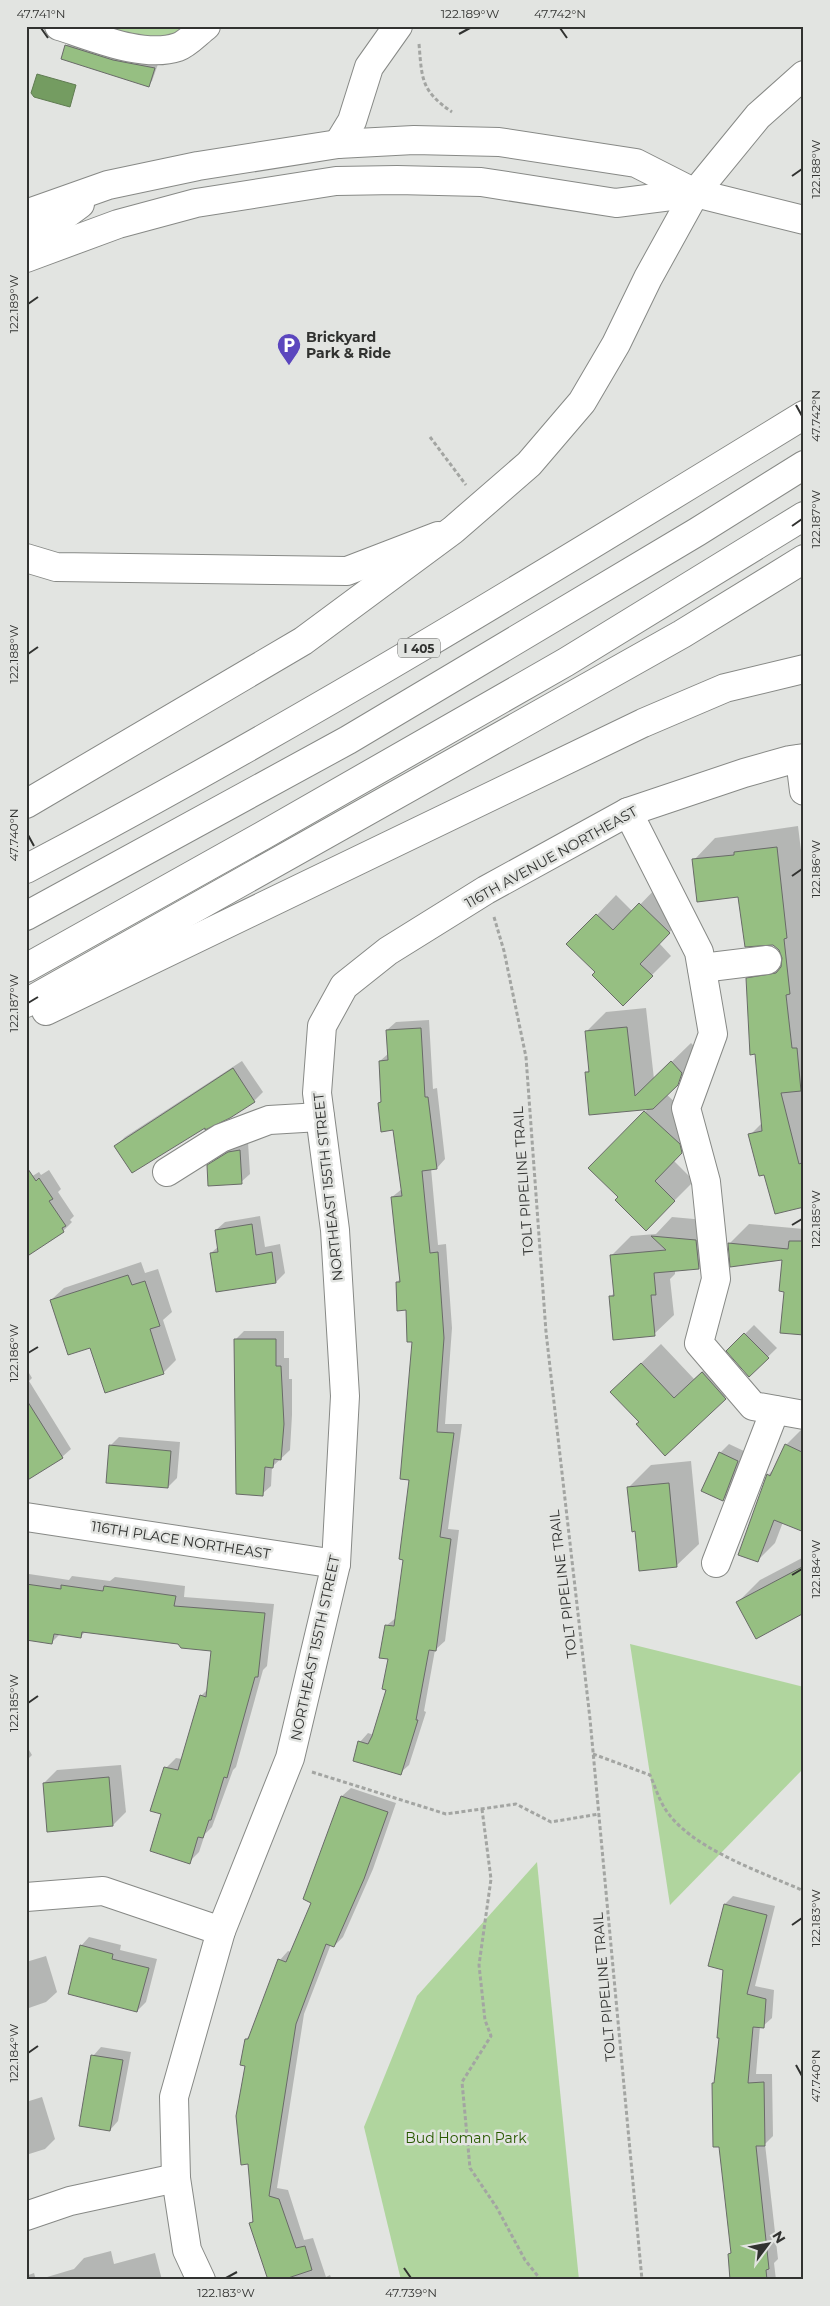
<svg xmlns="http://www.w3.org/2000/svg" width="830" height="2306" viewBox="0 0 830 2306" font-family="Montserrat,sans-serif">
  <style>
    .green { fill: #b0d59e }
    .water { fill: #749c61; stroke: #607c52 }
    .shadow { fill: #0003 }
    .building { fill: #96bf82; stroke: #696b68 }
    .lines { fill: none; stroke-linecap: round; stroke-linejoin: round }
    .minor-casing { stroke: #878986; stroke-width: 30 }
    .major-casing { stroke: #878986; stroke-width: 30 }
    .highway-casing { stroke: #878986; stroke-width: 30 }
    .path { stroke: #a3a5a2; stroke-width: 3; stroke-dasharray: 4 2.5; stroke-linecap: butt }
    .minor { stroke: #fff; stroke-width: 28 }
    .major { stroke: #fff; stroke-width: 28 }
    .highway { stroke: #fff; stroke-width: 28 }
    .ticks { fill: none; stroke: #313230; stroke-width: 2 }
    .labels { text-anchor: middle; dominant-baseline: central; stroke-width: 5; stroke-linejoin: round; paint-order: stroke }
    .shield { fill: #e2e4e1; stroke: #666765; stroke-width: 1 }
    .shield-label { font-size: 12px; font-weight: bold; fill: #313230 }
    .poi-label { font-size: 14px; font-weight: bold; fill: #313230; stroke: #e2e4e1; text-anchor: start }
    .street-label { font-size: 14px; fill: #313230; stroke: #e2e4e1 }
    .park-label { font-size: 14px; fill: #285900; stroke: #e2e4e1 }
    .neatline { fill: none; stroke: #313230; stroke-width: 2 }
    .ticks-label { font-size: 12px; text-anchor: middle; fill: #313230 }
  </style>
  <rect width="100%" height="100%" fill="#e2e4e1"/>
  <g class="green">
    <polygon points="59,26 206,26 178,47"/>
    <polygon points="630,1644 804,1687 804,1768 670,1905"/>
    <polygon points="537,1862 579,2280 401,2280 364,2127 417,1996"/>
  </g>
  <polygon class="water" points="37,74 76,85 70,107 34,97 31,93"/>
  <g class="shadow">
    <polygon points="71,41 158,64 152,81 148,85 62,59 67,45"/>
    <polygon points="798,826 804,875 804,1206 765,1173 750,1135 763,1122 747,979 769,957 782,954 739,896 694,860 715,838"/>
    <polygon points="660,884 688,913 659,943 671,956 623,1004 596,972 597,915 616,895 633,912"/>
    <polygon points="646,1008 654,1079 691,1043 701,1053 697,1064 666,1094 699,1124 701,1133 674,1161 694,1181 646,1229 620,1197 590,1168 649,1108 586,1073 590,1069 586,1032 606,1012"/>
    <polygon points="429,1020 433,1089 437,1088 445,1159 437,1168 431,1168 438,1245 446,1244 452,1328 445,1424 462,1424 448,1529 459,1530 445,1641 435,1650 424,1711 426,1712 409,1765 400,1773 360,1742 368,1733 374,1735 387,1689 389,1658 386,1626 397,1617 405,1559 410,1479 413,1340 407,1309 397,1282 400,1279 392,1197 402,1189 394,1128 379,1103 382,1100 380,1061 389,1053 387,1030 396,1022"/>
    <polygon points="242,1061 263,1092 254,1101 116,1146 125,1137"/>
    <polygon points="248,1142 250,1174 241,1182 208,1166 217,1157 238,1144"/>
    <polygon points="49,1170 61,1189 58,1192 74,1216 70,1220 72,1222 63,1231 26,1180 39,1172 41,1175"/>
    <polygon points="260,1216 265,1247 280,1244 285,1273 276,1282 217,1290 211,1253 219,1246 216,1230 225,1222"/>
    <polygon points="672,1217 716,1221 718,1248 699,1268 675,1270 675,1274 670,1279 674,1315 654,1334 610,1297 615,1292 611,1256 631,1236 656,1234"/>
    <polygon points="749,1224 804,1229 804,1334 785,1291 783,1258 729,1244"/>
    <polygon points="141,1262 145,1273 158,1269 172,1312 163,1320 176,1360 163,1373 91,1346 51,1300 64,1288"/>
    <polygon points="754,1325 777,1348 749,1375 728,1351"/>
    <polygon points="244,1331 284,1331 284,1358 289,1358 289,1379 292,1379 292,1415 290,1450 272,1467 271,1486 262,1494 235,1340"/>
    <polygon points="661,1344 694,1379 722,1353 745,1378 665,1454 640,1422 632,1372"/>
    <polygon points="26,1368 32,1378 29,1381 71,1449 62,1457 26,1465"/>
    <polygon points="804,1427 804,1531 783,1522 775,1543 757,1561 768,1475 775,1468 786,1445"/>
    <polygon points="119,1437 180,1442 177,1478 168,1487 110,1446"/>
    <polygon points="729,1444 746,1452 731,1491 723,1500 720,1453"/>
    <polygon points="691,1461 699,1544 676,1566 636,1530 628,1488 651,1465"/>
    <polygon points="804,1557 804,1611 737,1603 760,1580"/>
    <polygon points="29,1574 69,1580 72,1576 110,1581 115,1577 185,1586 184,1597 274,1604 267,1666 263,1670 236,1767 233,1770 212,1827 205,1834 199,1852 189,1862 163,1813 166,1768 176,1758 182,1759 201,1696 208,1689 212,1649 86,1631 81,1636 61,1633 52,1642 26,1629 26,1576"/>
    <polygon points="26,1745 32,1755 26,1761"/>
    <polygon points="121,1765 126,1812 113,1825 44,1783 57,1770"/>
    <polygon points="351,1788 396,1803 373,1869 343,1937 334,1946 331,1944 304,2014 277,2188 288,2190 304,2240 313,2238 326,2277 330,2275 332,2280 269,2280 250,2224 254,2219 246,2039 251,2034 280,1960 288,1951 292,1952 313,1902 304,1898 342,1796"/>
    <polygon points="733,1896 775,1906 755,1986 774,1990 772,2018 763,2026 760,2026 756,2074 772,2074 773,2136 765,2144 778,2259 774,2263 776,2280 731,2280 729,2254 732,2252 716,2082 724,1969 725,1904"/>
    <polygon points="89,1937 121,1945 120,1950 157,1959 146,2002 137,2011 81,1946"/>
    <polygon points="46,1956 57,1992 46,2002 26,2009 26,1962"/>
    <polygon points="101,2047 131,2052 118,2121 110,2130 93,2056"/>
    <polygon points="42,2097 55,2139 45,2149 26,2155 26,2102"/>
    <polygon points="111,2251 114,2264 155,2253 162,2280 37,2280 74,2269 84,2258"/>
    <polygon points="34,2273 36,2280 26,2280 26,2276"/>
  </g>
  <g class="building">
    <polygon points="65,45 113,60 155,68 149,87 61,59"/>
    <polygon points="777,847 787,938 784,939 790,994 786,995 792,1048 797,1048 801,1091 781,1093 799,1164 804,1162 804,1207 775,1214 764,1175 759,1176 748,1134 762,1131 755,1054 750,1055 746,978 776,973 781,967 782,958 779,950 773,945 745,947 738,897 697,902 692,859 734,855 734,852"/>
    <polygon points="639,903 670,933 640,964 653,976 623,1006 592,975 595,972 566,944 596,914 613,930"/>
    <polygon points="627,1027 635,1096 671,1061 682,1073 678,1085 653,1109 589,1115 585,1072 589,1072 585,1031"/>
    <polygon points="421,1028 425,1097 428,1097 437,1169 422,1171 430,1253 438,1252 444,1338 437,1432 454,1433 440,1537 451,1539 436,1651 429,1650 416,1720 418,1720 401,1775 353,1761 358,1741 368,1744 372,1736 386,1690 382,1689 388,1659 379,1658 385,1625 394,1626 403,1560 399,1559 409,1480 400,1479 412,1342 407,1342 406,1310 397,1311 396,1282 400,1282 391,1197 402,1196 393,1130 381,1132 378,1103 381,1102 379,1061 388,1060 386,1030"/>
    <polygon points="233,1068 255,1102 230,1118 205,1130 205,1128 132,1173 114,1146"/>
    <polygon points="644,1111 680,1144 682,1153 655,1181 675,1201 646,1231 615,1200 618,1197 588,1168"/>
    <polygon points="240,1150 242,1184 208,1186 207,1165 228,1152"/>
    <polygon points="26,1166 36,1181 39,1178 53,1199 49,1201 66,1226 62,1228 64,1232 26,1257"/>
    <polygon points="252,1224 256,1255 272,1252 276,1283 216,1292 210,1253 218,1252 215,1230"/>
    <polygon points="651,1236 696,1240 699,1269 654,1273 656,1295 651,1295 655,1336 613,1340 609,1296 614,1296 610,1255 666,1250"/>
    <polygon points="789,1241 804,1241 804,1335 780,1333 784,1292 779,1291 782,1260 730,1267 728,1243 788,1249"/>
    <polygon points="128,1275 132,1285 145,1281 160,1326 150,1329 164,1374 105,1393 90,1348 68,1355 50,1300"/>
    <polygon points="744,1333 769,1358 749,1377 726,1351"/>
    <polygon points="234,1339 276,1339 276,1366 281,1366 284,1424 281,1460 274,1459 273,1468 265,1467 263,1496 236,1494"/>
    <polygon points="641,1363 674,1398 702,1372 726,1399 665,1456 636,1424 639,1422 610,1392"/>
    <polygon points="26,1399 63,1458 26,1481"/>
    <polygon points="785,1444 804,1453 804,1532 774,1520 758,1562 738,1555 767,1474 770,1476"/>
    <polygon points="109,1445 171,1451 168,1488 106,1483"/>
    <polygon points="719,1452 738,1461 723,1501 701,1491"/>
    <polygon points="669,1483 677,1567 639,1571 635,1531 632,1532 627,1487"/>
    <polygon points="804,1566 804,1613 756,1639 736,1602"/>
    <polygon points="26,1584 61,1589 61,1585 103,1591 104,1586 176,1596 174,1606 265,1613 258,1677 255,1677 227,1778 224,1777 211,1820 209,1820 203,1838 198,1837 190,1864 150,1851 161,1814 150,1811 164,1767 178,1770 200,1695 206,1697 211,1651 181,1648 178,1644 82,1632 81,1638 54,1634 52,1644 26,1640"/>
    <polygon points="109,1777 113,1826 47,1832 43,1783"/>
    <polygon points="341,1796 388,1812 364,1879 334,1947 326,1944 296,2024 269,2196 279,2199 296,2248 305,2246 312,2270 282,2280 268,2280 249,2223 253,2222 248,2164 241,2165 236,2116 245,2066 240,2065 245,2039 248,2039 278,1959 286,1962 311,1903 303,1899"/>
    <polygon points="724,1904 767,1915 747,1994 766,1999 764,2028 753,2027 748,2083 764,2082 765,2146 756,2146 769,2269 766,2270 767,2280 730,2280 728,2254 731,2253 719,2147 713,2147 712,2083 714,2083 719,2038 717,2038 723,1970 708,1966"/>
    <polygon points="80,1945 113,1954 112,1959 149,1968 137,2012 68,1994"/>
    <polygon points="91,2055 123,2060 110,2131 79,2126"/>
  </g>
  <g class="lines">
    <g class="minor-casing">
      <g id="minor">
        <path d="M 59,26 C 92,36 143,59 178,47 C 187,44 198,32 206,26"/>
        <polyline points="338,144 352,121 369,67 398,26"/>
        <polyline points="26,558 56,567 347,571 438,536"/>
        <polyline points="800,759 804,791"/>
        <polyline points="628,812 699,952 713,1034 686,1108 706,1182 716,1279 699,1343 753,1406 804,1415"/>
        <polyline points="702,968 767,960"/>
        <polyline points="167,1172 221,1138 269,1120 320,1117"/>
        <polyline points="26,1517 336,1564"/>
        <polyline points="716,1563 775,1410"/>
        <polyline points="26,1897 103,1891 221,1931"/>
        <polyline points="26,2216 70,2201 176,2178"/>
        <polyline points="201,2280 187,2250 176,2178 174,2097 221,1931 290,1758 336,1564 345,1396 335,1230 317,1093 322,1026 344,986 388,951 486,890 628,812 744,773 790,760 804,758"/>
      </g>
    </g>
    <g class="major-casing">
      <g id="major">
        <polyline points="26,214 108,185 198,166 338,144 414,140 499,142 636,163 695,193 804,220"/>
        <polyline points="26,236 49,227 80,204"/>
        <polyline points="26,258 118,224 196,203 336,181 397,180 481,182 616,203 695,193"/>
      </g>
    </g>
    <g class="highway-casing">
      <g id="highway">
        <polyline points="26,804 303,641 453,530 529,464 582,402 616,344 648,278 695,193 758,116 804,75"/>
        <path d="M 26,869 C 292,729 548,572 804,415"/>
        <polyline points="26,916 348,740 697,532 804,465"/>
        <polyline points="26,968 262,836 566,662 804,516"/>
        <polyline points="26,1003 682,634 804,559"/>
        <polyline points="46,1011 643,723 725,688 804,669"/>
      </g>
    </g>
    <g class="path">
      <path d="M 419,44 C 422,79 421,91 452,112"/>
      <polyline points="430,437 466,485"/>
      <polyline points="494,917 504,951 526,1057 546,1332 590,1719 642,2280"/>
      <path d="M 593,1754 L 650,1775 C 655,1786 658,1797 664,1807 C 688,1848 762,1872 804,1891"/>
      <polyline points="312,1772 446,1814 516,1804 551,1822 599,1814"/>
      <polyline points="482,1809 491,1879 479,1965 485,2020 491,2036 462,2082 470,2168 497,2208 525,2260 541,2280"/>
    </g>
    <use href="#minor" class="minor"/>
    <use href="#major" class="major"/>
    <use href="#highway" class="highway"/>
  </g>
  <path class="ticks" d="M 41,28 L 48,38M 560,28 L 567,38M 459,34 L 470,28M 792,176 L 802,169M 28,304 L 38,297M 796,405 L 802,416M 792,526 L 802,519M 28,654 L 38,647M 28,835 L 34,846M 792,876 L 802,869M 28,1003 L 38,997M 792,1225 L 802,1219M 28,1353 L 38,1347M 792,1575 L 802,1569M 28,1703 L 38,1696M 792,1925 L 802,1918M 28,2053 L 38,2046M 796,2065 L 802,2076M 404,2268 L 411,2278M 226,2278 L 237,2272"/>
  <defs>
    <g id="parking-pin" transform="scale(1.25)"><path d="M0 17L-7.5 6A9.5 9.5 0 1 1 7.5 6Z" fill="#5b46be" stroke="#e2e4e1"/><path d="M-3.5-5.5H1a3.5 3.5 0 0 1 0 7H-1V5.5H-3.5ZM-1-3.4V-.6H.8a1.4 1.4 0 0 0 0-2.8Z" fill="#fff"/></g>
  </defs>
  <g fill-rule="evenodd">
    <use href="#parking-pin" x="289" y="345"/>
  </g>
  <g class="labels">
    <rect class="shield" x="398" y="638.5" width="42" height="19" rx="4"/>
    <g class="shield-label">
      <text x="419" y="648">I 405</text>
    </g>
    <g class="poi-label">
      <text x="306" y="337">Brickyard<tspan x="306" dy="16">Park &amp; Ride</tspan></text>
    </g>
    <g class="street-label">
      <text transform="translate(551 857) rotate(-29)">116TH AVENUE NORTHEAST</text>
      <text transform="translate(523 1181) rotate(-94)">TOLT PIPELINE TRAIL</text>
      <text transform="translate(328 1187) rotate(-96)">NORTHEAST 155TH STREET</text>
      <text transform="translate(181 1540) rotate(9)">116TH PLACE NORTHEAST</text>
      <text transform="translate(563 1584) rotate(-97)">TOLT PIPELINE TRAIL</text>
      <text transform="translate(315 1648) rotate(-78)">NORTHEAST 155TH STREET</text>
      <text transform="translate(604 1987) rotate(-95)">TOLT PIPELINE TRAIL</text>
    </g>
    <g class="park-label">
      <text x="466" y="2138">Bud Homan Park</text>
    </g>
  </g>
  <rect width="830" height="2306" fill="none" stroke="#e2e4e1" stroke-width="55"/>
  <g transform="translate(768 2244) rotate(58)" stroke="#e2e4e1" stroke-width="4" paint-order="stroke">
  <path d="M0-4L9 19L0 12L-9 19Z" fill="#313230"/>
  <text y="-8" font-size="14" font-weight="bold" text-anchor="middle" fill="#313230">N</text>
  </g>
  <rect x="28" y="28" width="774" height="2250" class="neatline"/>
  <g class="ticks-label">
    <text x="41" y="18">47.741°N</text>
    <text x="470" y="18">122.189°W</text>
    <text x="560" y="18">47.742°N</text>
    <text transform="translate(816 169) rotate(-90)" y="4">122.188°W</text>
    <text transform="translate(14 304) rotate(-90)" y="4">122.189°W</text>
    <text transform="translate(816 416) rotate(-90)" y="4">47.742°N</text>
    <text transform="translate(816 519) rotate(-90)" y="4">122.187°W</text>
    <text transform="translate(14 654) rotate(-90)" y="4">122.188°W</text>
    <text transform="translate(14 835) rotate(-90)" y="4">47.740°N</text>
    <text transform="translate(816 869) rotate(-90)" y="4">122.186°W</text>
    <text transform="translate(14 1003) rotate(-90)" y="4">122.187°W</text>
    <text transform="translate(816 1219) rotate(-90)" y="4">122.185°W</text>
    <text transform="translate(14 1353) rotate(-90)" y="4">122.186°W</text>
    <text transform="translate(816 1569) rotate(-90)" y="4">122.184°W</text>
    <text transform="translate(14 1703) rotate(-90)" y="4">122.185°W</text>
    <text transform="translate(816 1918) rotate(-90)" y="4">122.183°W</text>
    <text transform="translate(14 2053) rotate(-90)" y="4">122.184°W</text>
    <text transform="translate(816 2076) rotate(-90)" y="4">47.740°N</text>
    <text x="226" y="2297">122.183°W</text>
    <text x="411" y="2297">47.739°N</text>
  </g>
</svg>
